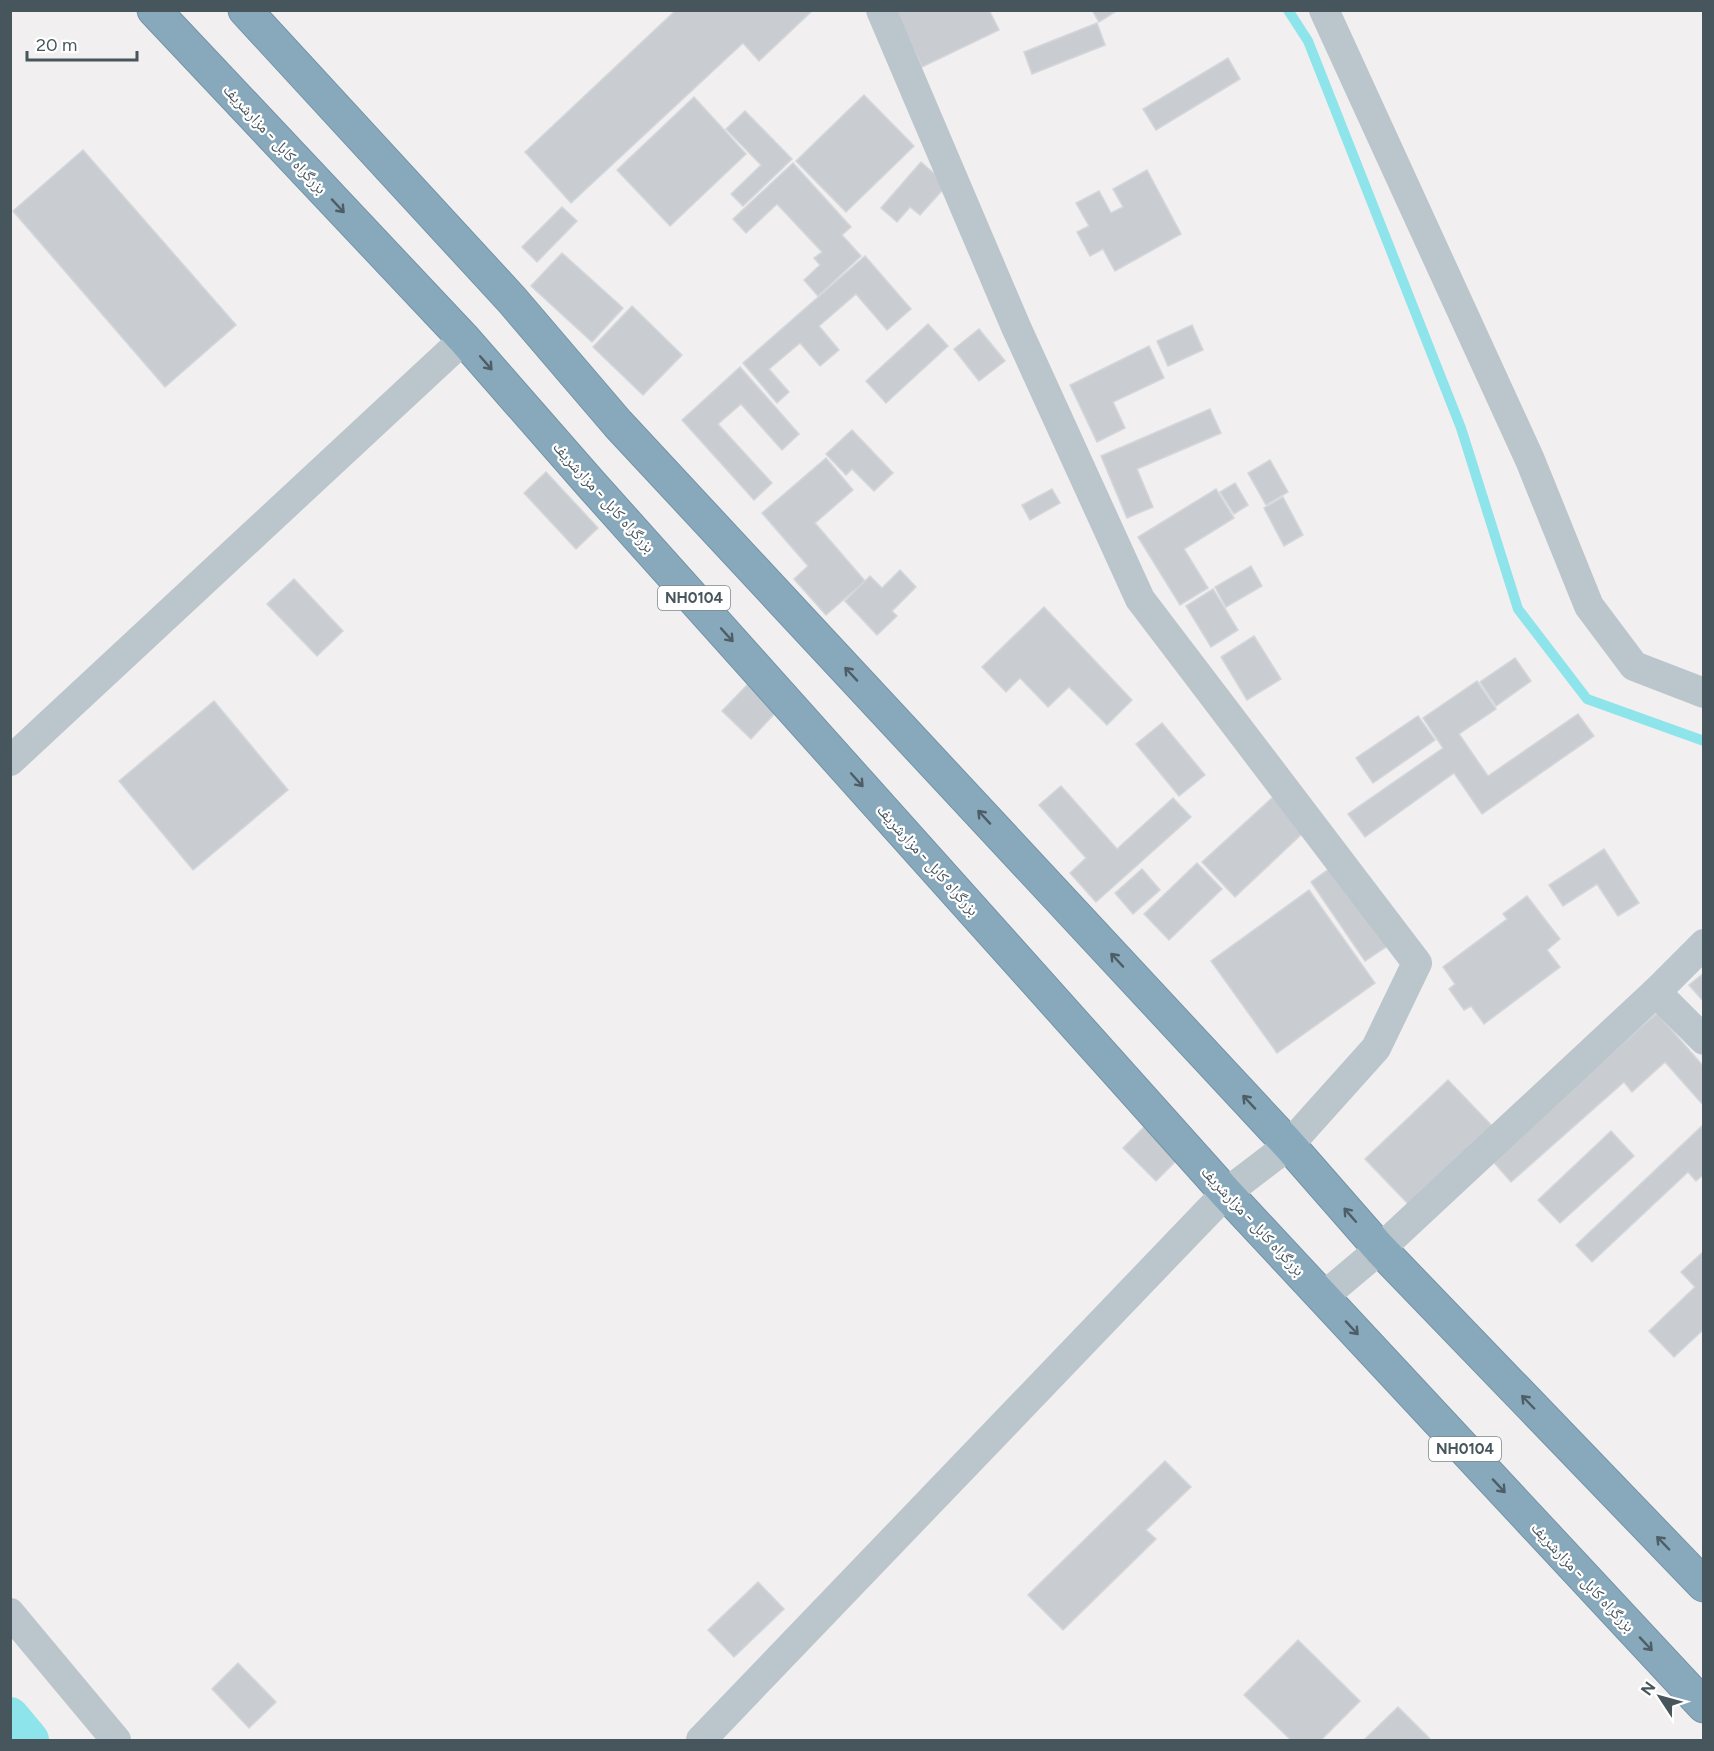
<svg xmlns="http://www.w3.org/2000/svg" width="1714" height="1751" viewBox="0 0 1714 1751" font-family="Figtree,'Noto Naskh Arabic',sans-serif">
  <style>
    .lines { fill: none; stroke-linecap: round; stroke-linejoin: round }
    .stream { stroke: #8de4ea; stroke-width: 10 }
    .canal { stroke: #8de4ea; stroke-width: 38 }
    .building { fill: #c9cdd1; stroke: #d3d6da; stroke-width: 1.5 }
    .highway-casing { stroke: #7394a8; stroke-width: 35 }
    .street { stroke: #bbc6cc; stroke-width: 30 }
    .highway { stroke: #88a9bc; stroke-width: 33 }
    .oneway { stroke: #4e5d66 }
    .labels { text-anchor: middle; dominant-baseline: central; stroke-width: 4.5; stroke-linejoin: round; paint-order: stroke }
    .shield { fill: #fff; stroke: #7e888d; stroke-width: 1.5 }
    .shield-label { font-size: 15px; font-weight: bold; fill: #47555c }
    .street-label { font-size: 16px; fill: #47555c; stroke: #fff }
  </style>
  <rect width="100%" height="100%" fill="#f1efef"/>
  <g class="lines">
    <polyline class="stream" points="1288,10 1308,41 1461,428 1518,609 1587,699 1704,741"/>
    <polyline class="canal" points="10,1716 30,1740"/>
  </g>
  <g class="building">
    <polygon points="676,10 813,10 759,61 743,43 571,203 525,152"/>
    <polygon points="895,10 989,10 999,30 922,67"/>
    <polygon points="1092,10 1118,10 1099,22"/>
    <polygon points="1097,23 1105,45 1032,74 1024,52"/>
    <polygon points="1228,58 1240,79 1156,130 1143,109"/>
    <polygon points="864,95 914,146 846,212 796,161"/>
    <polygon points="694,97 746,154 670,226 617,170"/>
    <polygon points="745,111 792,159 743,206 731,194 761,165 726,129"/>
    <polygon points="83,150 236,325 165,387 13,211"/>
    <polygon points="921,162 947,185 920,215 910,207 897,222 881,208"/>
    <polygon points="793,163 851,227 842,235 861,256 818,296 804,280 820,265 814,258 822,252 777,204 746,233 733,219"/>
    <polygon points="1147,170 1181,234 1115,271 1103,249 1090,256 1077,232 1089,226 1076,203 1099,191 1111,213 1123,207 1113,189"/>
    <polygon points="562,207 577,221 537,262 522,247"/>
    <polygon points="562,253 623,308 592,342 531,286"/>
    <polygon points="865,256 911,309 887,330 856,294 819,326 839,350 820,366 800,343 769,369 789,392 777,403 743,363"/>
    <polygon points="632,306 682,355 643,395 593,347"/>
    <polygon points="928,324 948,346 886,403 866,381"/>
    <polygon points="1192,325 1203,350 1168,366 1157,341"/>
    <polygon points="979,329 1005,361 979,381 954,349"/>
    <polygon points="1149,346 1164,378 1113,402 1125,428 1097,442 1070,385"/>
    <polygon points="740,367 799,434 782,450 741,404 718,424 772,483 754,500 682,420"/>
    <polygon points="1210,409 1221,433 1137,469 1153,507 1127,518 1101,456"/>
    <polygon points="852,430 893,473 874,491 852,469 846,475 826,454"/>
    <polygon points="826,458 853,490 815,523 865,581 826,615 794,579 808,566 762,513"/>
    <polygon points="1270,460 1288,492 1266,505 1248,473"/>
    <polygon points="546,472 598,528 576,549 524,493"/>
    <polygon points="1235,483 1248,505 1234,514 1220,492"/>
    <polygon points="1052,489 1060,503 1030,520 1022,505"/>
    <polygon points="1216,489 1234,518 1184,549 1208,588 1180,605 1138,537"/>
    <polygon points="1283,497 1303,535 1284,546 1264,508"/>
    <polygon points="1251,566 1262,586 1226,607 1215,587"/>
    <polygon points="900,570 916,587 892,611 897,616 877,635 845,601 870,576 882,588"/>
    <polygon points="294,579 343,631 317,656 267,604"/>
    <polygon points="1213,589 1238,630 1211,647 1186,606"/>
    <polygon points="1044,607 1132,700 1107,725 1069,687 1048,707 1020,678 1006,692 982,667"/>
    <polygon points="1254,636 1281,679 1247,700 1221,657"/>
    <polygon points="1515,658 1531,681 1496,706 1480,682"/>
    <polygon points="1477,681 1496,709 1459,734 1488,776 1578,714 1594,736 1482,814 1454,773 1365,837 1348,814 1443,748 1423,718"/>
    <polygon points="748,684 777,711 751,739 722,711"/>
    <polygon points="214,701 288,790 193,870 119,781"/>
    <polygon points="1418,716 1435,740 1373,783 1356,758"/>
    <polygon points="1162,723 1205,775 1179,796 1136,744"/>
    <polygon points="1061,786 1117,849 1173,798 1191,817 1096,902 1070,873 1086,858 1039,805"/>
    <polygon points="1273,797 1305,831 1235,897 1202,862"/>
    <polygon points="1604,849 1639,903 1618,916 1597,884 1563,906 1549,885"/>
    <polygon points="1197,863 1222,889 1169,940 1144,914"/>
    <polygon points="1337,863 1392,943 1365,961 1311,882"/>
    <polygon points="1142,869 1160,890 1133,914 1115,893"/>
    <polygon points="1309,890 1375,983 1277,1053 1211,961"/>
    <polygon points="1527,896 1560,939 1547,950 1560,967 1484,1024 1471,1006 1464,1010 1449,989 1455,984 1443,967 1507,919 1503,914"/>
    <polygon points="1704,973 1704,1002 1689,985"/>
    <polygon points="1657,1013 1704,1067 1704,1106 1665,1062 1632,1092 1624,1082 1511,1182 1491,1159"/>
    <polygon points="1448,1080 1495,1129 1412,1208 1365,1159"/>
    <polygon points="1704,1124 1704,1174 1696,1181 1688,1172 1592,1262 1576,1245"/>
    <polygon points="1146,1125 1179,1158 1156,1181 1123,1148"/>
    <polygon points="1611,1131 1634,1156 1560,1223 1538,1200"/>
    <polygon points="1704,1251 1704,1329 1674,1357 1649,1331 1695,1287 1681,1272"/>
    <polygon points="1165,1461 1191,1487 1146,1530 1156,1539 1063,1630 1028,1595"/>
    <polygon points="758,1582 784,1609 734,1657 708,1630"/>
    <polygon points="1298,1640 1360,1701 1321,1740 1291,1740 1244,1695"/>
    <polygon points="238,1663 276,1702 249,1728 212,1689"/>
    <polygon points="1398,1707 1431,1740 1364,1740"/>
  </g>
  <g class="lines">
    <g class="highway-casing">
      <g id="highway">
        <polyline points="154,10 464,339 590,483 1226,1193 1704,1706"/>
        <polyline points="245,10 512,300 618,424 1289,1145 1380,1249 1704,1585"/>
      </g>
    </g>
    <g class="street">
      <polyline points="1324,10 1530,460 1589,606 1634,666 1704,693"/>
      <polyline points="10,761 464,339"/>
      <polyline points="1656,992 1704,1040"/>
      <polyline points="1323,1297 1380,1249 1656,992 1704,944"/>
      <polyline points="10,1613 116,1740"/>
      <polyline points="701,1740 1226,1193 1289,1145 1376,1048 1417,963 1140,599 1016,327 881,10"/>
    </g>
    <use href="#highway" class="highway"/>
  </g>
  <defs><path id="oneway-shaft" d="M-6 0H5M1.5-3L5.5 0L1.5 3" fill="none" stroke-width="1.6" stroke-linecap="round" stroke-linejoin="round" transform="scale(1.5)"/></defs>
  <g class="oneway">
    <use href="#oneway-shaft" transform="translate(338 206) rotate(47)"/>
    <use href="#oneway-shaft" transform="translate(486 363) rotate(49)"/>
    <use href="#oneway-shaft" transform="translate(727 635) rotate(48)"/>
    <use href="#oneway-shaft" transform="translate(851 674) rotate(-133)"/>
    <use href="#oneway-shaft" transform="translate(857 780) rotate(48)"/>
    <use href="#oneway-shaft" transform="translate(984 817) rotate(-133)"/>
    <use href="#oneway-shaft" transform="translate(1117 960) rotate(-133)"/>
    <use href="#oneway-shaft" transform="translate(1249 1102) rotate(-133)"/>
    <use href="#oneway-shaft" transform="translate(1350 1215) rotate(-131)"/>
    <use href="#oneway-shaft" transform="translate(1352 1328) rotate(47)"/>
    <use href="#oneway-shaft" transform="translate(1528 1402) rotate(-134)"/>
    <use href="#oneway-shaft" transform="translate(1499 1486) rotate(47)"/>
    <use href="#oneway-shaft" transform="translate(1663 1543) rotate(-134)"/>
    <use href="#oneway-shaft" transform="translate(1646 1644) rotate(47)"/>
  </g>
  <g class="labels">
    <g class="shield">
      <rect x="658" y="586" width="72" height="24" rx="4.5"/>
      <rect x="1429" y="1437" width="72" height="24" rx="4.5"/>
    </g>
    <g class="shield-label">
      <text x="694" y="598">NH0104</text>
      <text x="1465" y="1449">NH0104</text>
    </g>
    <g class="street-label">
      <text transform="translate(275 139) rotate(47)">بزرگراه کابل - مزارشریف</text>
      <text transform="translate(604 497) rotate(48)">بزرگراه کابل - مزارشریف</text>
      <text transform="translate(928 860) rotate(48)">بزرگراه کابل - مزارشریف</text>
      <text transform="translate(1253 1221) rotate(47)">بزرگراه کابل - مزارشریف</text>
      <text transform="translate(1583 1577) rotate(47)">بزرگراه کابل - مزارشریف</text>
    </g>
  </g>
  <rect width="1714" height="1751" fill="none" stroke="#47555c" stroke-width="24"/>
  <g transform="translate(1660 1697) rotate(306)" stroke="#ffffff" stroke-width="4.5" paint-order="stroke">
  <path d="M0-4.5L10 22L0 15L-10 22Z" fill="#47555c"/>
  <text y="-9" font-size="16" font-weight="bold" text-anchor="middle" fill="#47555c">N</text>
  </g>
  <path d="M27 51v9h110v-9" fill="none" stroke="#47555c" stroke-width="3"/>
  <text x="36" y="51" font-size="18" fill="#47555c" stroke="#ffffff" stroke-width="4.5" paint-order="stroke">20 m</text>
</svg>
